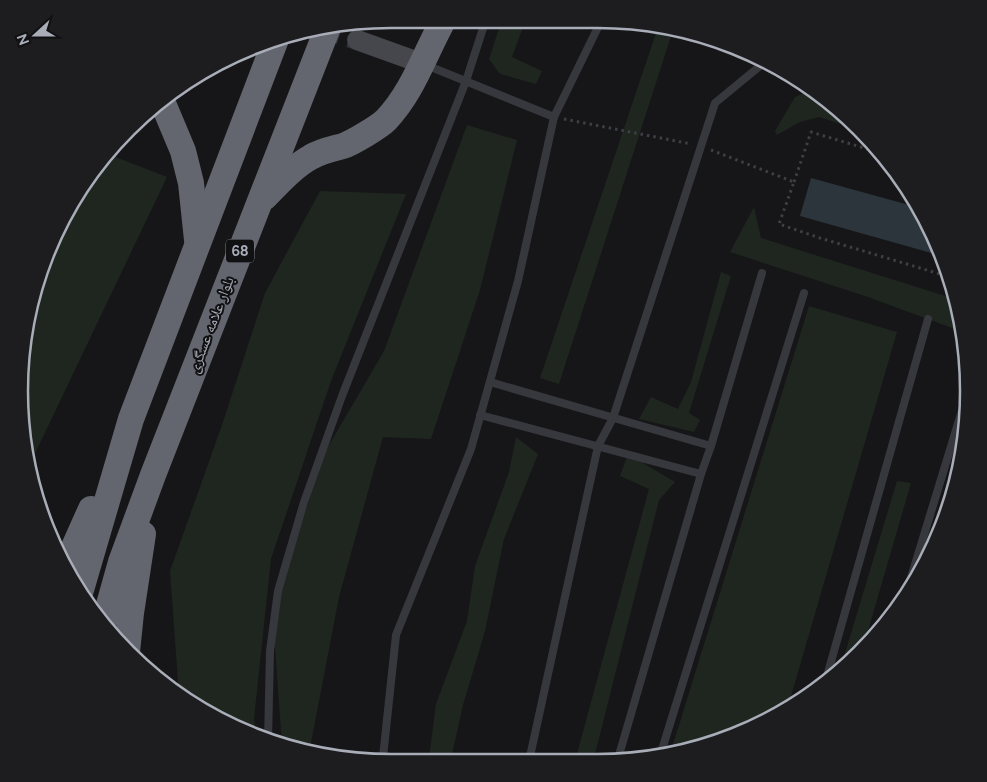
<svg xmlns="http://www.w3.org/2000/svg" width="987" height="782" viewBox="0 0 987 782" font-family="Raleway,'Noto Naskh Arabic',sans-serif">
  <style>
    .green { fill: #1e261f }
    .water { fill: #2c353c }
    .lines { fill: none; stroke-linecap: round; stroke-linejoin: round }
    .secondary-tunnel { stroke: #333438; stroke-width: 20; stroke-dasharray: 20 10; stroke-linecap: butt }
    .path { stroke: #3d3f44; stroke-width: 3; stroke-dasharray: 2.5 4; stroke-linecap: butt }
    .lane { stroke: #37383d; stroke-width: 8 }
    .secondary { stroke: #45474d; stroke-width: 20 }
    .highway { stroke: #63666e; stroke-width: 26 }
    .labels { text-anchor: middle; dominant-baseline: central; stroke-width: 4; stroke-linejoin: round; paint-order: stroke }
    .shield { fill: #111113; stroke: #7b7e86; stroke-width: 1 }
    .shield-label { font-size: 14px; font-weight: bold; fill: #a8adb8 }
    .street-label { font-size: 15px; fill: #a8adb8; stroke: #111113 }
    .rim { fill: none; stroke: #a8adb8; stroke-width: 2.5 }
  </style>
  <rect width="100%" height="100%" fill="#161618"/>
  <g class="green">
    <polygon points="502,19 526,19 512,57 542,71 536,84 500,74 489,59"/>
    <polygon points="658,27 673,30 559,384 540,378"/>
    <path d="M 804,93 C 832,101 838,107 856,129 L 819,117 L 800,122 L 777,135 L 775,131 L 795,97 Z"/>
    <polygon points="467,125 517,140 480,290 431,439 383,437 339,597 309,753 282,745 273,619 322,457 384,351"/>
    <polygon points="108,154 167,177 29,466 19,391 32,294 69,205"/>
    <polygon points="320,191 406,194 331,381 271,559 254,719 257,737 248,735 179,695 170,571 222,425 265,293"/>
    <polygon points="754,207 761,238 955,299 963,332 865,296 730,252"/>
    <polygon points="721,272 731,276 689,413 700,420 694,432 639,419 651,397 678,409 691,382"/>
    <polygon points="809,306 897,332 787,710 782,714 693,750 670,754"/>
    <polygon points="516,437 538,454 504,539 485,631 463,705 451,759 429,758 436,704 467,621 475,566 509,472"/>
    <polygon points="628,454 675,482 659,500 593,762 575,761 649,489 620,476"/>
    <polygon points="897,481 911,483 863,648 839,673"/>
  </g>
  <polygon class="water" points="811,178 920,208 942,256 800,216"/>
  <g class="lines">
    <polyline class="secondary-tunnel" points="321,28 357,40"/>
    <g class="path">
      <polyline points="564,119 691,144"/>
      <polyline points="711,150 794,182 779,224 820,238 950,277"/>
      <polyline points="794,182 811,132 874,151"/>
    </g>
    <g class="lane">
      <polyline points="426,65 554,117"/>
      <polyline points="490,382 711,446"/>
      <polyline points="480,415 701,474 617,762"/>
      <polyline points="701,474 711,446 762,273"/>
      <polyline points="906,594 967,394"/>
      <polyline points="825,683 928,319"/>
      <polyline points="268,741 270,651 278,591 304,502 342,396 466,81 486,19"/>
      <polyline points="660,756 804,293"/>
      <polyline points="383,757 396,635 471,449 518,281 554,117 602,19"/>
      <polyline points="529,761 598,446 613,418 715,103 766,61"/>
    </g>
    <polyline class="secondary" points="357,40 421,63"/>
    <g class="highway">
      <polyline points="162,101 183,151 191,183 197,240"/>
      <path d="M 265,197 C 279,183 293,167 311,157 C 321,151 332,149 343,146 C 352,143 379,127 386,120 C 413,92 425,53 444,19"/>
      <polyline points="65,567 91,509"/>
      <polyline points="80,593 131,419 276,39"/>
      <polyline points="103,626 121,562 153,475 328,27"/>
      <polyline points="127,652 131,613 143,534"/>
    </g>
  </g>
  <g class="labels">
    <rect class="shield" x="226" y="239.5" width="28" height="23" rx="4"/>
    <g class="shield-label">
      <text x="240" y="251">68</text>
    </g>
    <g class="street-label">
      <text transform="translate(211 325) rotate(-69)">بلوار علامه عسگری</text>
    </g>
  </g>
  <path d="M0 0H987V782H0ZM391 28H597A363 363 0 0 1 960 391V391A363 363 0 0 1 597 754H391A363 363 0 0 1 28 391V391A363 363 0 0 1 391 28Z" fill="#1d1d20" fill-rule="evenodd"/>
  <path class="rim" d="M391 28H597A363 363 0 0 1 960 391V391A363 363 0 0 1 597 754H391A363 363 0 0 1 28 391V391A363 363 0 0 1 391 28Z"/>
  <g transform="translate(35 35) rotate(249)" stroke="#111113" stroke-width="4" paint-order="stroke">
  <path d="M0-4L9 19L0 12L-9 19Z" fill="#a8adb8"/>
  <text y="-8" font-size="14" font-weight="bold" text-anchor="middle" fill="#a8adb8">N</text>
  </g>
</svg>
